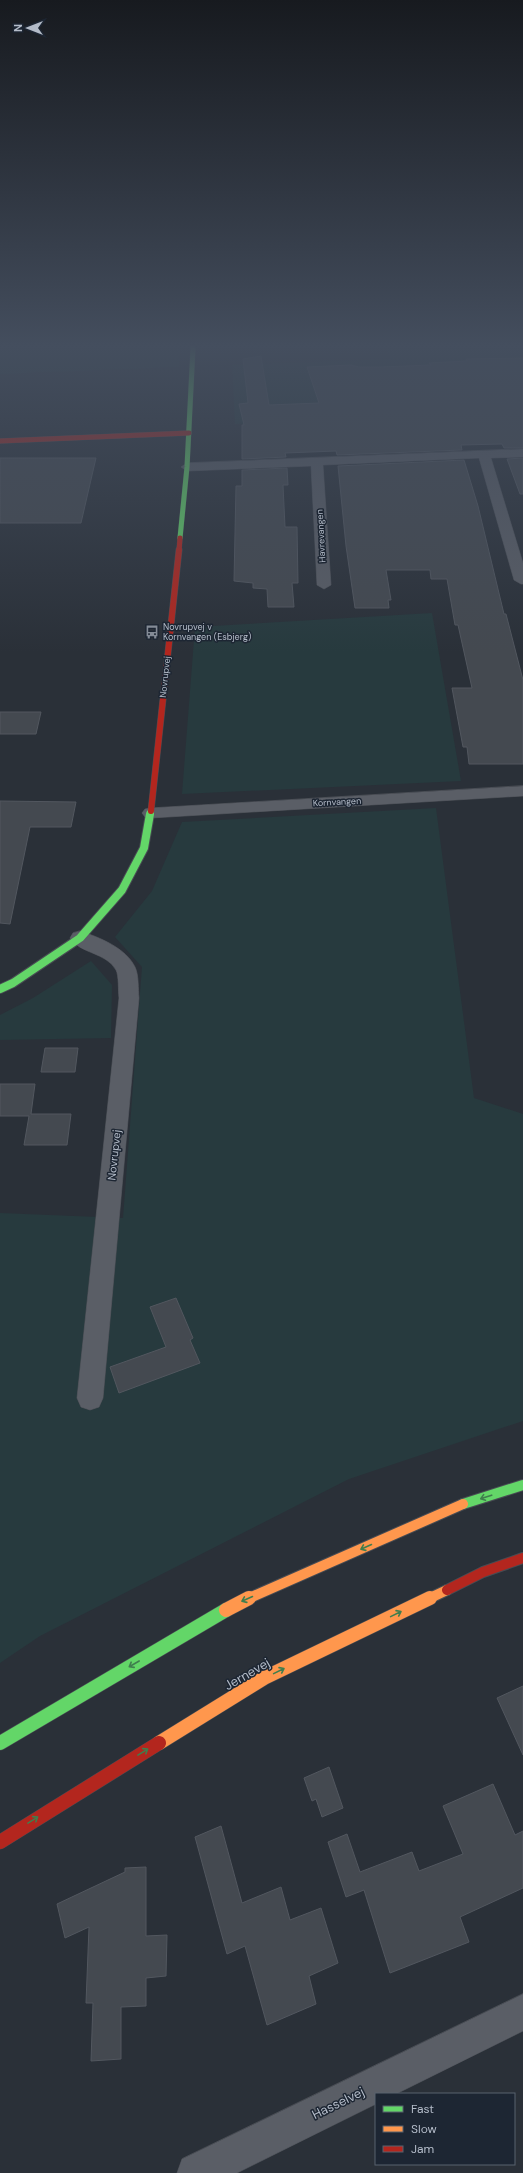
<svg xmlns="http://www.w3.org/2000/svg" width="523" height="2173" viewBox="0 0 523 2173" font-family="'DM Sans',sans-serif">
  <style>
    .green { fill: #273a3e }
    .building { fill: #444950; stroke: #52575f }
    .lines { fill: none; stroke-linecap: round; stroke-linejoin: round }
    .street-casing { stroke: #484c53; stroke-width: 1 }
    .fast-far4-casing { stroke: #484c53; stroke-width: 5.5 }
    .fast-far3-casing { stroke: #484c53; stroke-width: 7 }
    .fast-far2-casing { stroke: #484c53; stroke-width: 10 }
    .fast-far1-casing { stroke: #484c53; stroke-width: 12 }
    .fast-casing { stroke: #484c53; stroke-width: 15 }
    .slow-far1-casing { stroke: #484c53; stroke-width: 12 }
    .slow-casing { stroke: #484c53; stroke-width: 15 }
    .jam-far3-casing { stroke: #484c53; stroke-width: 5.5 }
    .jam-far2-casing { stroke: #484c53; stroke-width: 7 }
    .jam-far1-casing { stroke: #484c53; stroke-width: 12 }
    .jam-casing { stroke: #484c53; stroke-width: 15 }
    .street { fill: #5a5e66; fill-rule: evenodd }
    .fast-far4 { stroke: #63d668; stroke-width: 5 }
    .fast-far3 { stroke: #63d668; stroke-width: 6 }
    .fast-far2 { stroke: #63d668; stroke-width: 8 }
    .fast-far1 { stroke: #63d668; stroke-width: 10 }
    .fast { stroke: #63d668; stroke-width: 14 }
    .slow-far1 { stroke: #ff974d; stroke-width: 10 }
    .slow { stroke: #ff974d; stroke-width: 14 }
    .jam-far3 { stroke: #b3261e; stroke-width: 5 }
    .jam-far2 { stroke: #b3261e; stroke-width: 6 }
    .jam-far1 { stroke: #b3261e; stroke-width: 10 }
    .jam { stroke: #b3261e; stroke-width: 14 }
    .oneway { stroke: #407e4e }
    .labels { text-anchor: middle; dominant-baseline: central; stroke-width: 3; stroke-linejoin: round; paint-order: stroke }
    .far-street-label { font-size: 9px; fill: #b4bcc9; stroke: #1d2633 }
    .far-poi-label { font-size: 9px; fill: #b4bcc9; stroke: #1d2633; text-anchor: start }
    .street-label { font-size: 11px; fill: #b4bcc9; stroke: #1d2633 }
    .near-street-label { font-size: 13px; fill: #b4bcc9; stroke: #1d2633 }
  </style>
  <rect width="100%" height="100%" fill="#2a3038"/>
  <g class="green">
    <polygon points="0,348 180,348 179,367 0,374"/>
    <polygon points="388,348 523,348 523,413 235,424 232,365 390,359"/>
    <polygon points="432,613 461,781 182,794 195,627"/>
    <polygon points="436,808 474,1098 523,1114 523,1421 349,1479 40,1636 0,1663 0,1213 123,1218 142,967 115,937 152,891 182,822"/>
    <polygon points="91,961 112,985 111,1038 0,1040 0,1015 33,998"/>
  </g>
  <g class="building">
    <polygon points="261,356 269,405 319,403 307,367 351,365 359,367 381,367 431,365 429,363 467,361 466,359 523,358 523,448 504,448 502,444 461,445 462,450 337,455 336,451 285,453 286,457 242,459 242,425 244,425 239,404 248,403 243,359"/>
    <polygon points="0,458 96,458 81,523 0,523"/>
    <polygon points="523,458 523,494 520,494 507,459"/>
    <polygon points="464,460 478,506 504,614 506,614 523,680 523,764 469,764 467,747 463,747 452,688 472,688 458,625 455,625 447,579 431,579 430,570 386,570 391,600 388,600 389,608 355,608 346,546 338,466"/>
    <polygon points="287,468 288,485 283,485 285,527 297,527 298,583 292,583 294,607 268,607 267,589 253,588 253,583 234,581 236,486 242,486 242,470"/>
    <polygon points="0,712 41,712 36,734 0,734"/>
    <polygon points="0,801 76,802 71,827 30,827 10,924 0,923"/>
    <polygon points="45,1048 78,1048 75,1072 41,1072"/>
    <polygon points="0,1084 35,1084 31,1114 71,1114 67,1145 24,1145 29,1116 0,1116"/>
    <polygon points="176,1298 193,1338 190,1340 200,1363 119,1393 110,1367 166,1347 150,1307"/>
    <polygon points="523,1686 523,1755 497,1698"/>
    <polygon points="329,1767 343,1808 322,1817 316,1799 312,1801 304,1778"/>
    <polygon points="493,1784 515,1835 523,1831 523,1888 460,1917 469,1942 390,1973 364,1890 346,1897 328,1842 347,1834 360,1872 412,1852 419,1871 463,1854 443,1806"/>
    <polygon points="221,1826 242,1903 281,1887 290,1920 321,1908 338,1963 309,1976 316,2004 267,2025 245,1946 227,1954 195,1837"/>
    <polygon points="146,1867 146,1936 167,1935 166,1976 146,1978 146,2006 121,2007 121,2059 91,2061 93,2003 86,2003 89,1927 65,1938 57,1904 125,1872 125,1868"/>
  </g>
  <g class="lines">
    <g class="street-casing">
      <g id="street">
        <polygon points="523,449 523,457 491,458 523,563 523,584 521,584 514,580 479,458 323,465 331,585 324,589 317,585 311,466 187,471 181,467 187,463"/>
        <polygon points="523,786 523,796 151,818 145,817 142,813 145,809 151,808"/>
        <path d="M 80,931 C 99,937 126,948 135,967 C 139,975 138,989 139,998 L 103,1398 L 99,1407 L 90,1410 L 81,1407 L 77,1398 L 119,998 C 118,990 119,976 116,970 C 106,952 80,954 70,938 L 73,933 Z"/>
        <polygon points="523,1994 523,2031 396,2094 376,2094 376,2104 237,2173 177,2173 182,2159"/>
      </g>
    </g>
    <g class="fast-far4-casing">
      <polyline id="fast-far4" points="180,538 187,467 193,348"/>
    </g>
    <g class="fast-far3-casing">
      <polyline id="fast-far3" points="150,815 151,811"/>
    </g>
    <g class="fast-far2-casing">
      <polyline id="fast-far2" points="0,989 13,983 80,938 122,890 144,848 150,814"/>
    </g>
    <g class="fast-far1-casing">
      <polyline id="fast-far1" points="463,1504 523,1485"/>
    </g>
    <g class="fast-casing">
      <polyline id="fast" points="0,1743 226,1610"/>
    </g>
    <g class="slow-far1-casing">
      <g id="slow-far1">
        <polyline points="247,1599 463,1504"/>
        <polyline points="428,1599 447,1590"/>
      </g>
    </g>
    <g class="slow-casing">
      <g id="slow">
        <polyline points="226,1610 249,1598"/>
        <polyline points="159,1743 264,1678 430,1598"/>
      </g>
    </g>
    <g class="jam-far3-casing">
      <g id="jam-far3">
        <polyline points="0,441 189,433"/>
        <polyline points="179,551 180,538"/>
      </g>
    </g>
    <g class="jam-far2-casing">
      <polyline id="jam-far2" points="151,811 179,550"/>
    </g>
    <g class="jam-far1-casing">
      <polyline id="jam-far1" points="447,1590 483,1572 523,1558"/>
    </g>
    <g class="jam-casing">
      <polyline id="jam" points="0,1842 159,1743"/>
    </g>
    <use href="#street" class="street"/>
    <use href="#fast-far4" class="fast-far4"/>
    <use href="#fast-far3" class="fast-far3"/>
    <use href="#fast-far2" class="fast-far2"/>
    <use href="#fast-far1" class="fast-far1"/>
    <use href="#fast" class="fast"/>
    <use href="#slow-far1" class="slow-far1"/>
    <use href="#slow" class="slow"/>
    <use href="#jam-far3" class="jam-far3"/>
    <use href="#jam-far2" class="jam-far2"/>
    <use href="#jam-far1" class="jam-far1"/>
    <use href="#jam" class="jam"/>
  </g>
  <defs><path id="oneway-shaft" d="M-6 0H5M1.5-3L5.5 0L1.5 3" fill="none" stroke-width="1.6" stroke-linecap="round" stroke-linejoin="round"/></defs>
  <g class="oneway">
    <use href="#oneway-shaft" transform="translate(486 1497) rotate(162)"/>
    <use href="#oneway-shaft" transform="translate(366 1547) rotate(156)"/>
    <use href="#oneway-shaft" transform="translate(247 1599) rotate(156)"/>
    <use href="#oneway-shaft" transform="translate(396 1614) rotate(-26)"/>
    <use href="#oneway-shaft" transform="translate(134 1664) rotate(150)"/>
    <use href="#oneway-shaft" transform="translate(279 1671) rotate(-26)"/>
    <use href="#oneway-shaft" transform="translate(143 1752) rotate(-32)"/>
    <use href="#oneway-shaft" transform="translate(33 1820) rotate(-32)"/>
  </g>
  <linearGradient id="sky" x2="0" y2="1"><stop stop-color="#171a1f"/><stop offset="0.53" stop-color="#444e5e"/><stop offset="1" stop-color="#444e5e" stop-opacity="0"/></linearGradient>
  <rect width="523" height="652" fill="url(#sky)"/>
  <defs>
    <g id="bus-bare" transform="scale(1.08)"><path d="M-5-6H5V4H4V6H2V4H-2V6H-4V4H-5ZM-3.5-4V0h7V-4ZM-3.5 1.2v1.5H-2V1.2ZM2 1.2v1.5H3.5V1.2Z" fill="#848b96" stroke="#1d2633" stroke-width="2.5" paint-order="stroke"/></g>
  </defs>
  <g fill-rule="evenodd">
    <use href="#bus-bare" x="152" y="632"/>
  </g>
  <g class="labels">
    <g class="far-street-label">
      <text transform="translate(321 536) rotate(-93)">Havrevangen</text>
      <text transform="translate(165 677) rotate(-84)">Novrupvej</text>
      <text transform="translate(337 802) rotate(-3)">Kornvangen</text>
    </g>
    <g class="far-poi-label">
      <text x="163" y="627">Novrupvej v<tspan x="163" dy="10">Kornvangen (Esbjerg)</tspan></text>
    </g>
    <g class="street-label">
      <text transform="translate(114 1155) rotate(-84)">Novrupvej</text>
    </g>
    <g class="near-street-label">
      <text transform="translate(247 1674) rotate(-30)">Jernevej</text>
      <text transform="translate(338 2103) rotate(-26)">Hasselvej</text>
    </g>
  </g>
  <rect x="375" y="2093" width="140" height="72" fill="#1d2633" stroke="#59626f"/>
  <rect x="383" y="2106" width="20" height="6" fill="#63d668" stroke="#59626f"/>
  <text x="411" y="2113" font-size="12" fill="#b4bcc9">Fast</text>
  <rect x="383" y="2126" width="20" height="6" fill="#ff974d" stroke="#59626f"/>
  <text x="411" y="2133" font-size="12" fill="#b4bcc9">Slow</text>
  <rect x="383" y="2146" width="20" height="6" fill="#b3261e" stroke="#59626f"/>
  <text x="411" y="2153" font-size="12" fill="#b4bcc9">Jam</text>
  <g transform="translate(28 28) rotate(270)" stroke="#1d2633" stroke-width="3" paint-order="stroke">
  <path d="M0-3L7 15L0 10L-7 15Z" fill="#b4bcc9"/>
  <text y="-6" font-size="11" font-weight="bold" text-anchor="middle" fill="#b4bcc9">N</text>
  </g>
</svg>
